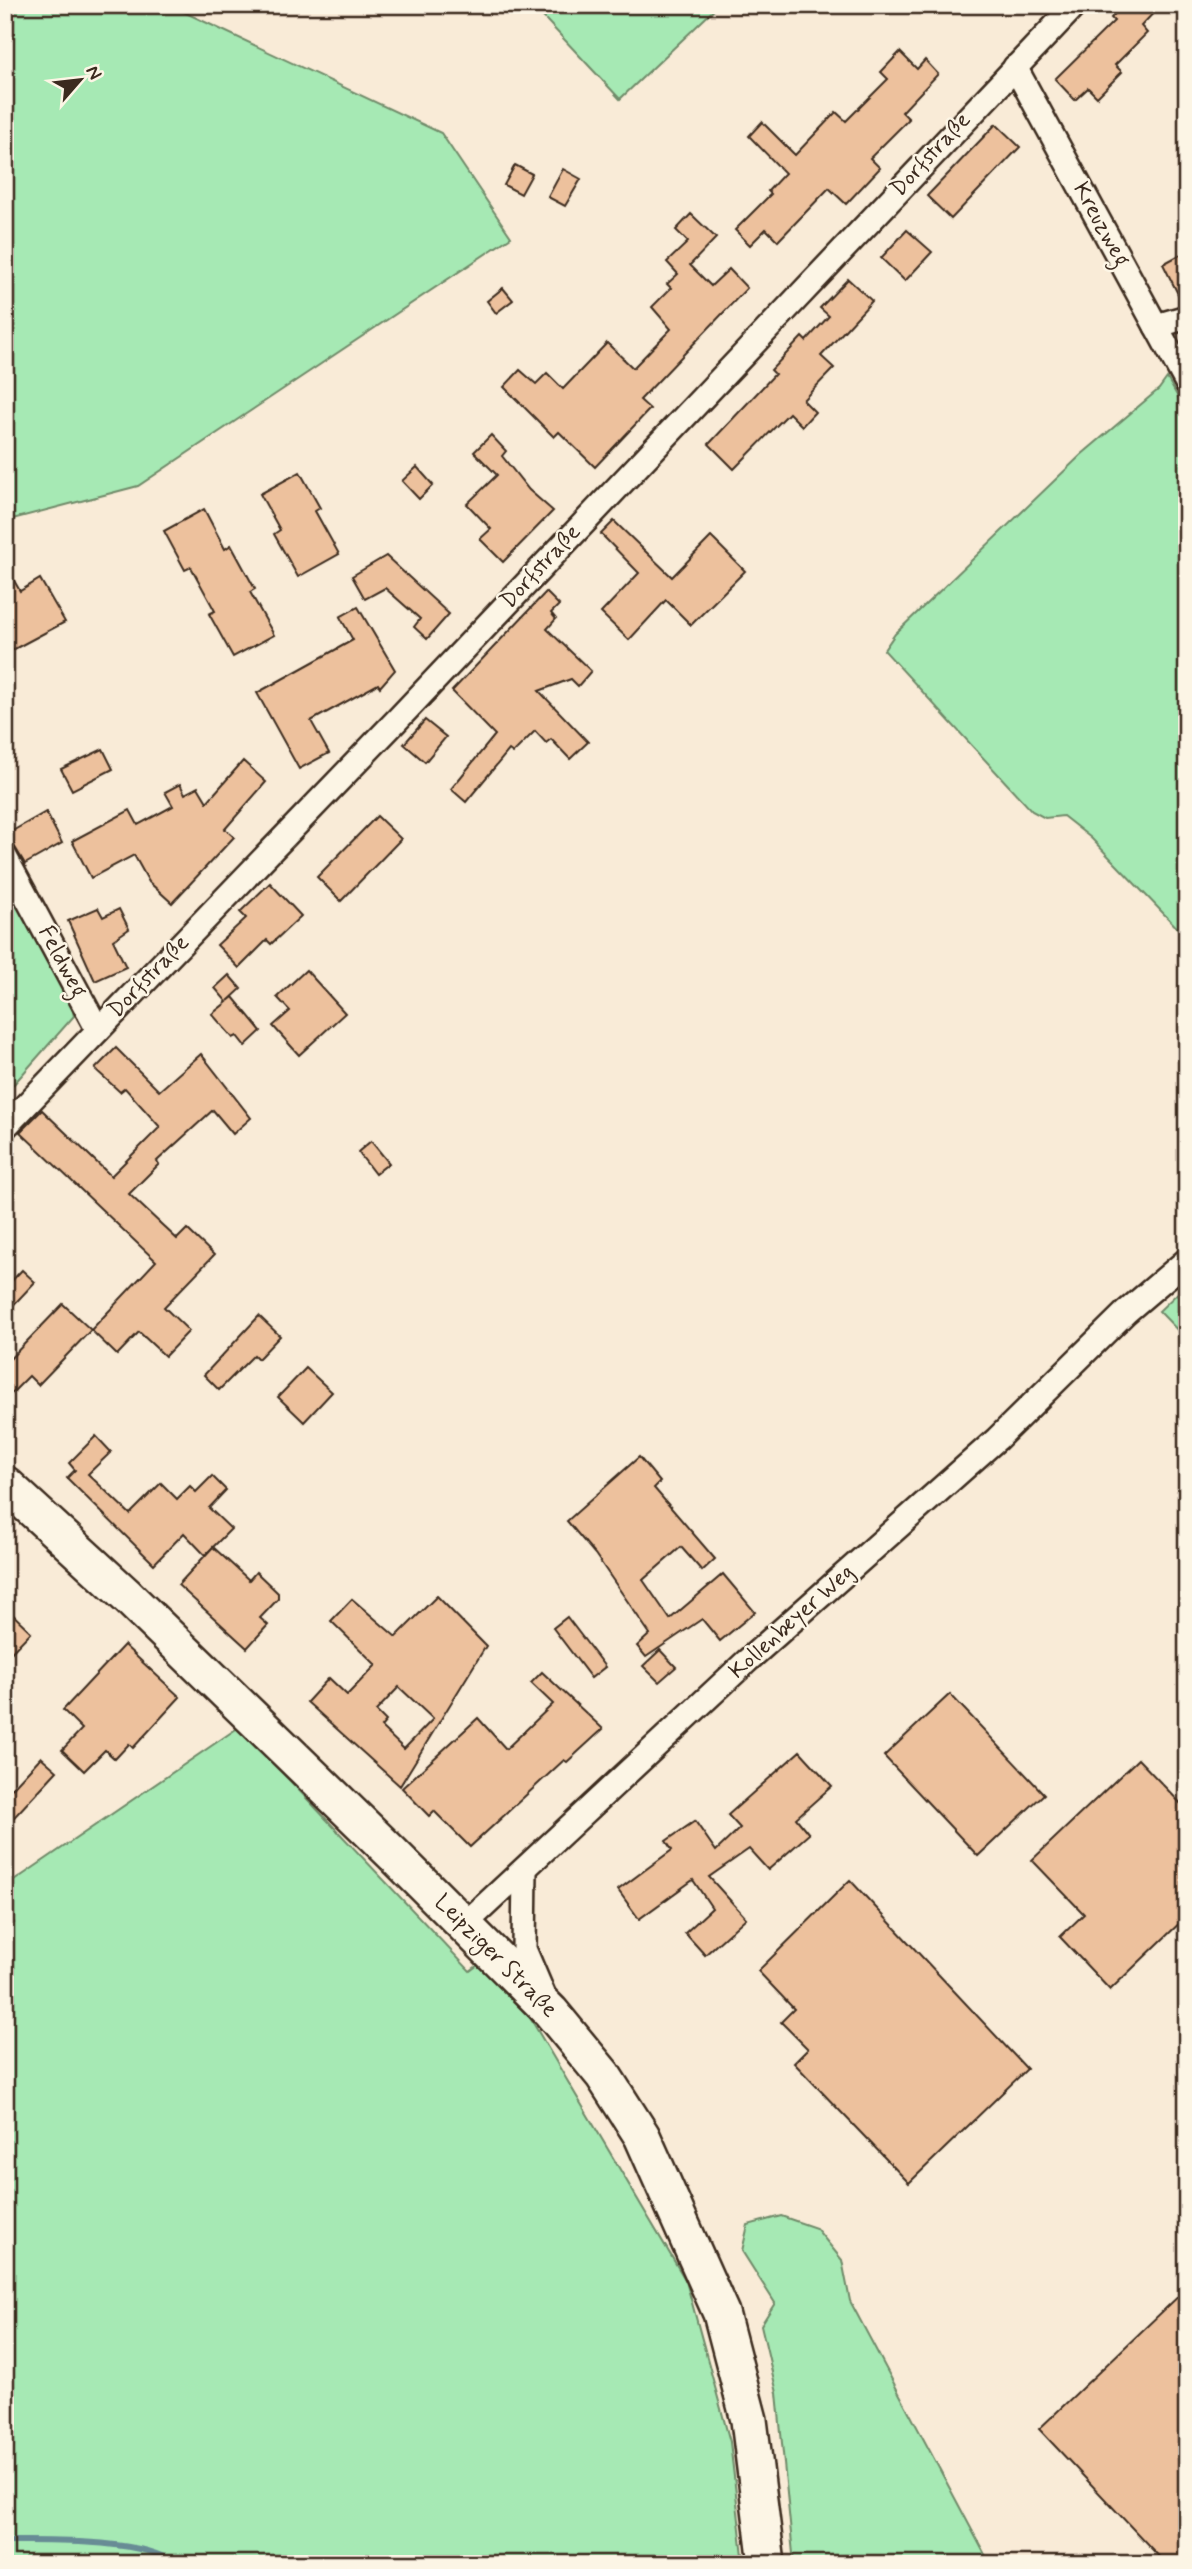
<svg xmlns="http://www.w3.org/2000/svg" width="1192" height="2569" viewBox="0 0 1192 2569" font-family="Mynerve,sans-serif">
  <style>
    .green { fill: #a6e9b4; stroke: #708a69; stroke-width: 2 }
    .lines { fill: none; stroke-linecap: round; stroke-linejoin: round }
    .stream { stroke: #678c95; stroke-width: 6 }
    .building { fill: #edc19d; stroke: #3b2a1e; stroke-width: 2; fill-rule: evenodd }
    .street-casing { stroke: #3b2a1e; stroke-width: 28 }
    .primary-casing { stroke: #3b2a1e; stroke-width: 40 }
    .street { stroke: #fcf5e5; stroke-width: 23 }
    .primary { stroke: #fcf5e5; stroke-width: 35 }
    .labels { text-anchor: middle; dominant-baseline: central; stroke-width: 5; stroke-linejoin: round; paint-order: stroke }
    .street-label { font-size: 23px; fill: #3b2a1e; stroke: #fcf5e5 }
  </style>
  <rect width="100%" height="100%" fill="#f9ebd7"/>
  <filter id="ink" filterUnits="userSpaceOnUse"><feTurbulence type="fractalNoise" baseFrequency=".0143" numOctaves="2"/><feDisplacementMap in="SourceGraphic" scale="14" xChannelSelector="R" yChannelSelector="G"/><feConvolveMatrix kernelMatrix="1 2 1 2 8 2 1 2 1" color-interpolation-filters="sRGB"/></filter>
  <g filter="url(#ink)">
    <g class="green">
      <polygon points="5,5 169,5 441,133 511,237 138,486 5,521"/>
      <polygon points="532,5 719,5 620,99"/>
      <polygon points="1167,378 1187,413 1187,938 1091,838 1063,816 1045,818 1032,811 884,650 895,634 1081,455 1159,389"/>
      <polygon points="5,872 70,999 74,1016 5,1094"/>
      <polygon points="1187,1284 1187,1340 1159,1311"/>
      <polygon points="239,1727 470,1971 478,1965 529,2016 686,2281 730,2442 744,2564 5,2564 5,1928 14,1923 5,1908 5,1887"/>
      <polygon points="781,2216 816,2228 842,2260 850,2301 990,2564 794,2564 777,2393 761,2325 775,2303 742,2251 748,2225"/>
    </g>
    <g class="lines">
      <path class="stream" d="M 5,2541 C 46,2541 144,2538 175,2564"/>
    </g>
    <g class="building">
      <polygon points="1123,5 1161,5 1141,26 1147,33 1115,65 1122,72 1097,97 1088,88 1075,100 1055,79 1114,21 1111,18"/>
      <polygon points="900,52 917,69 925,60 938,74 902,112 909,119 870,158 880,168 846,204 829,188 778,241 766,229 750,245 735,230 771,194 768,191 785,173 749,136 762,122 795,155 836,112 846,121 888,79 881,72"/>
      <polygon points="996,124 1020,147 951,219 927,196"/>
      <polygon points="515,165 532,174 521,194 504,185"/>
      <polygon points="563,169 581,179 565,206 548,197"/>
      <polygon points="691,214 716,238 690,265 711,286 729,269 747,288 640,400 650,409 595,467 559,432 554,437 504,387 520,370 536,384 547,373 563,389 607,343 633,368 671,329 652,307 671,288 667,284 678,274 667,262 688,242 676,230"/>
      <polygon points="907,230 932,252 905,281 881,258"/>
      <polygon points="1187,251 1187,303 1183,304 1163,264"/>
      <polygon points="848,279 872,301 821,356 834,368 803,400 815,412 802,426 789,413 734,469 709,444 775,374 771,370 802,337 806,341 829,316 820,308"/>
      <polygon points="503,288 513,300 496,313 487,301"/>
      <polygon points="491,435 506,451 502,456 529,490 553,511 503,562 480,539 491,529 467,504 497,475 474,452"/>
      <polygon points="417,467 433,485 419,499 402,481"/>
      <polygon points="300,472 320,508 315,511 339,554 298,577 274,534 280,530 260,494"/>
      <polygon points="204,509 225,549 231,545 255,589 250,592 274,635 233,657 209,614 215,611 191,567 185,570 164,531"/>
      <polygon points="614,521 672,577 711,537 745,571 691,625 666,600 629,640 601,613 639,573 601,534"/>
      <polygon points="386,556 449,614 427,639 414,627 420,619 385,588 365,599 352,576"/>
      <polygon points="5,565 20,591 40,579 65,622 5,654"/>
      <polygon points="546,592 559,605 551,613 556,619 547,629 591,671 578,686 571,679 539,691 588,742 570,759 551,739 546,743 535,731 513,753 509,750 466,802 451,789 495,735 452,691"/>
      <polygon points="358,607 395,670 380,687 378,684 311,721 329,753 299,769 257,693 353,640 340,617"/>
      <polygon points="425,720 446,737 425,762 404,744"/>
      <polygon points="103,749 113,769 72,790 61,769"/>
      <polygon points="243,761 266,782 225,829 234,837 172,903 149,882 134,855 91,878 72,841 130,810 138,825 173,806 165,792 180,784 185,794 198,787 207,802"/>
      <polygon points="46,812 62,843 25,864 7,834"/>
      <polygon points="377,816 401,839 341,901 317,877"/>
      <polygon points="270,883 301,916 271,944 267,940 239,968 217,945 246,918 240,912"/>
      <polygon points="98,908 103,917 119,909 129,929 113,940 126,967 95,981 68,921"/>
      <polygon points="306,970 345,1013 299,1055 273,1026 290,1011 277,997"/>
      <polygon points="229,975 241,989 228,1001 233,997 261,1031 245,1046 237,1036 233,1038 212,1014 227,1002 215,988"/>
      <polygon points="116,1048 159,1091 201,1054 251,1118 233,1134 213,1110 157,1161 159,1164 129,1194 177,1239 187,1229 214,1255 164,1307 189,1331 165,1356 139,1332 117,1355 91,1330 156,1261 20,1132 42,1110 111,1176 160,1127 125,1088 120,1092 95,1069"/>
      <polygon points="371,1141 389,1163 375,1174 358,1152"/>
      <polygon points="22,1270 35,1282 5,1314 5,1288"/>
      <polygon points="63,1304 91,1330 38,1385 29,1376 5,1400 5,1364"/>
      <polygon points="259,1316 280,1336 258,1359 254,1355 219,1390 204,1375"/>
      <polygon points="306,1368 332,1392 304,1422 278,1397"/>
      <polygon points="96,1436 111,1452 88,1474 130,1514 161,1483 177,1499 190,1486 196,1492 212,1476 226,1490 209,1508 231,1529 205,1555 184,1533 154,1564 67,1478 75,1470 69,1463"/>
      <polygon points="639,1457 660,1482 654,1488 715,1559 702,1571 681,1547 643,1580 670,1619 723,1574 755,1612 720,1641 702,1619 646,1657 637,1646 650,1634 595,1554 567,1521"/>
      <polygon points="213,1547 249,1580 256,1572 278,1593 278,1599 260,1618 268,1625 247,1648 178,1585"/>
      <path d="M 437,1596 L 486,1646 L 400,1786 L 307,1702 L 329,1678 L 347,1695 L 376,1665 L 331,1621 L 352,1599 L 396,1637 ZM 399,1687 L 433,1719 L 404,1749 L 381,1727 L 386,1721 L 376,1711 Z"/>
      <polygon points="5,1607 31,1632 5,1659"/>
      <polygon points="567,1617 605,1667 591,1678 553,1628"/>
      <polygon points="124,1645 180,1697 133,1748 129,1744 115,1759 105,1750 84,1771 62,1750 82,1729 63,1710"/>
      <polygon points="660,1650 676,1667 659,1682 643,1666"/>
      <polygon points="542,1672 603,1729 567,1762 564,1760 470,1847 434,1811 429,1816 402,1788 478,1718 506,1749 553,1704 531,1683"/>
      <polygon points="950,1694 1044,1794 978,1856 884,1756"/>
      <polygon points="800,1751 832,1786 796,1818 809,1834 768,1870 749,1849 709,1877 746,1918 705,1955 685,1933 712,1908 693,1880 639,1919 618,1890 672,1850 666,1841 695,1821 716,1851 740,1828 728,1815"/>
      <polygon points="41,1757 57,1771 5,1827 5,1796"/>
      <polygon points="1138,1759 1187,1810 1187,1916 1110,1990 1060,1937 1084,1914 1032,1860"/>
      <polygon points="850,1880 1027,2069 909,2183 794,2063 808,2049 781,2022 794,2009 758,1971"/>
      <polygon points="1187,2288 1187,2564 1166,2564 1039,2429"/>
    </g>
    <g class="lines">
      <g class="street-casing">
        <g id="street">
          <polyline points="1015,67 1187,383"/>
          <polyline points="1156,326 1187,317"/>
          <polyline points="5,857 98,1030"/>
          <polyline points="5,1127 397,720 1075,5"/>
          <polyline points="525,1869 524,1949 544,1996"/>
          <polyline points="464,1925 747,1661 997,1439 1126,1312 1187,1260"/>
        </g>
      </g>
      <g class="primary-casing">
        <g id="primary">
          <path id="s1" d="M 5,1484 L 127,1596 L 392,1853 L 551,2012 L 603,2075 L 642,2136 L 721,2313 L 749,2420 L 767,2564"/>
        </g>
      </g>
      <use href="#street" class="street"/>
      <use href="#primary" class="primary"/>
    </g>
  </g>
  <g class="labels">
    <g class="street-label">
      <text transform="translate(931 155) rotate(-47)">Dorfstraße</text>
      <text transform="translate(1101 225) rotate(61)">Kreuzweg</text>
      <text transform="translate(541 567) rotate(-47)">Dorfstraße</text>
      <text transform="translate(62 962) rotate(62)">Feldweg</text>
      <text transform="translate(149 977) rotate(-46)">Dorfstraße</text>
      <text transform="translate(792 1622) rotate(-42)">Kollenbeyer Weg</text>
      <text stroke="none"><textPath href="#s1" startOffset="681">Leipziger Straße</textPath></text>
    </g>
  </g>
  <rect width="1192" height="2569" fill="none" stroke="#fcf5e5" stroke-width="28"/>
  <rect x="14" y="14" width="1164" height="2541" fill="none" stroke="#3b2a1e" stroke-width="2.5" filter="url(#ink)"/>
  <g transform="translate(80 80) rotate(62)" stroke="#fcf5e5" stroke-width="5" paint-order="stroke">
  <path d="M0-5L12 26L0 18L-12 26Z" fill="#3b2a1e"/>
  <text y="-10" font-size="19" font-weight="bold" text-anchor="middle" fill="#3b2a1e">N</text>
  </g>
</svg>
